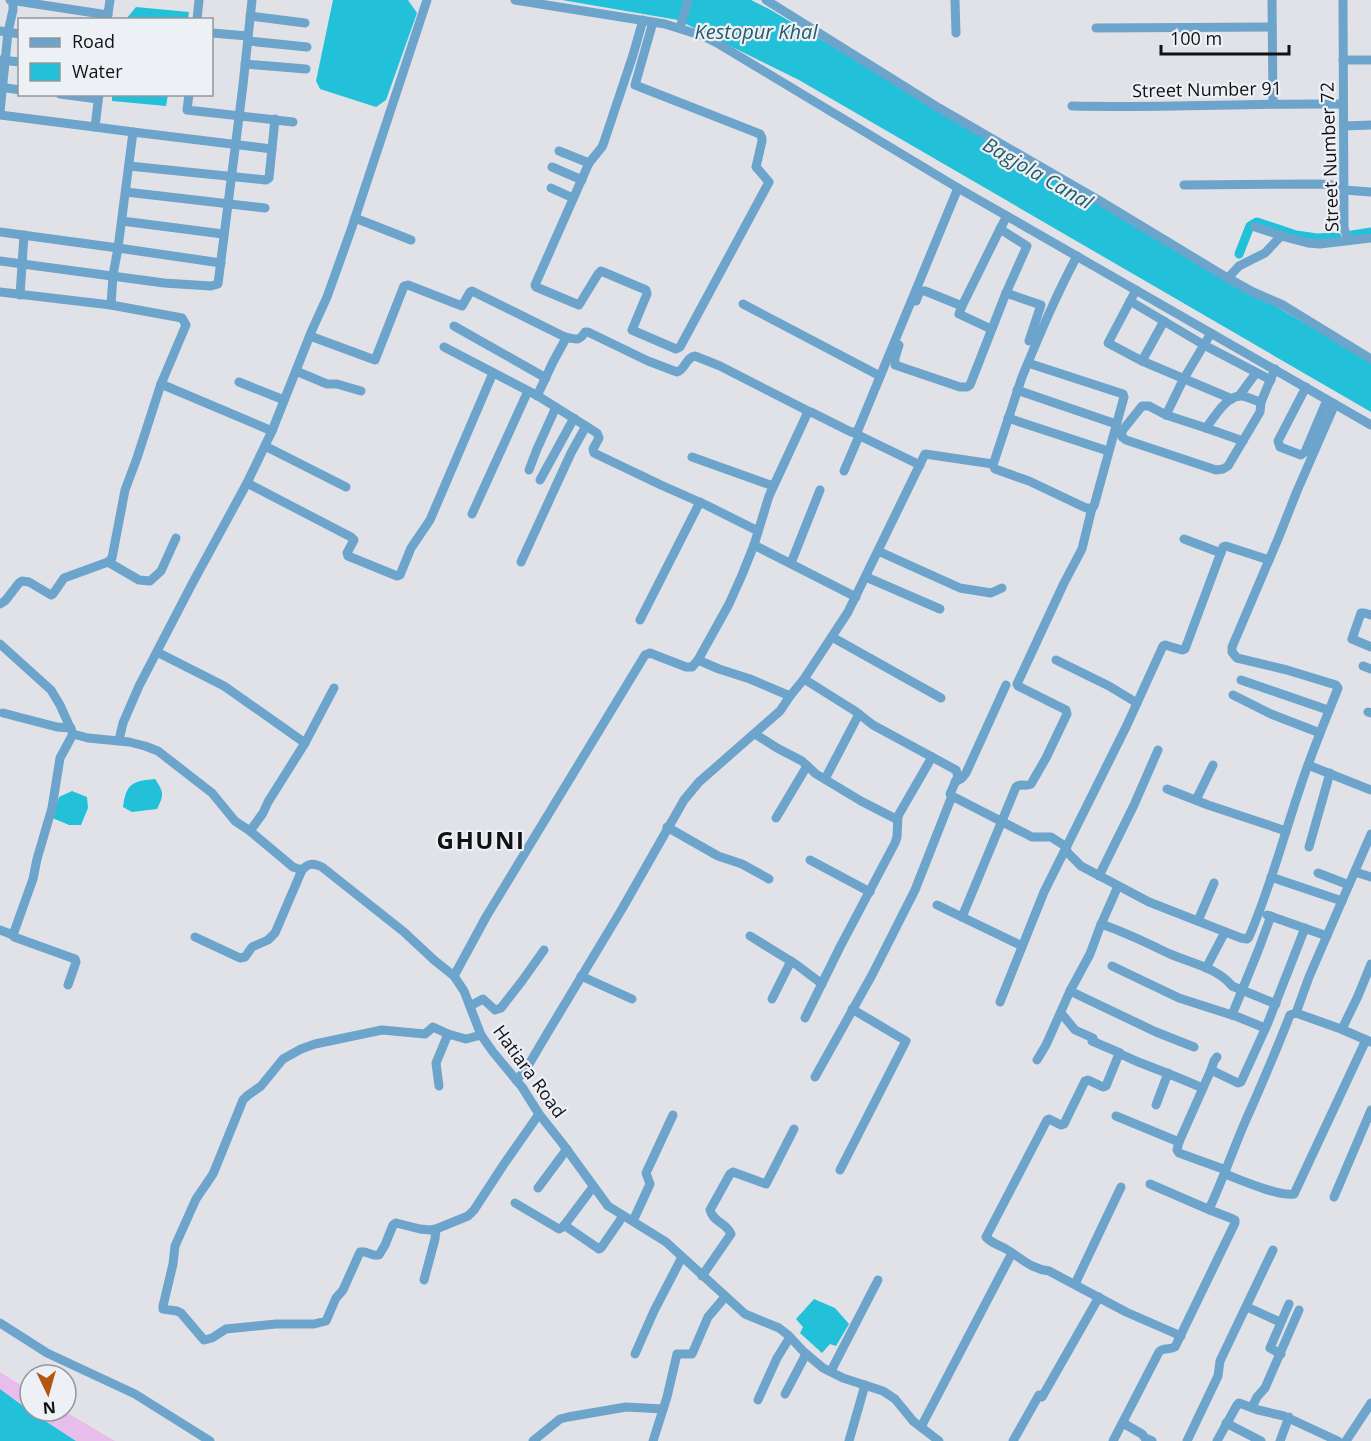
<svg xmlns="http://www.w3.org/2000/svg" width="1371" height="1441" viewBox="0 0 1371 1441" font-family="'Open Sans',sans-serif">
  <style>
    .green { fill: #e8bceb }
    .water { fill: #23c0d9 }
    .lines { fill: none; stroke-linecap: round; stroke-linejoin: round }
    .canal { stroke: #23c0d9; stroke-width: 9 }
    .minor { stroke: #6ca4cc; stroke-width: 9 }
    .labels { text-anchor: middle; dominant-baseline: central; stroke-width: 4.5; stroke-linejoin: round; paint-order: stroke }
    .street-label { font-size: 18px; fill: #121214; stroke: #edf0f5 }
    .water-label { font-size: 20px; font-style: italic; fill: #235c67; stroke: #edf0f5 }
    .district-label { font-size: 24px; font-weight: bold; letter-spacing: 1.5px; fill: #121214; stroke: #edf0f5 }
  </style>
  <rect width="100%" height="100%" fill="#e0e2e8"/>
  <g class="green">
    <polygon points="0,1372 30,1391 30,1410 0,1389"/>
    <polygon points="31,1411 64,1411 115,1441 76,1441"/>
  </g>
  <g class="water">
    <polygon points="333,0 408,0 417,13 386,100 376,107 320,89 316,81"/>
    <polygon points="562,0 751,0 769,9 1371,362 1371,412 799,80 678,20"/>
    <polygon points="136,7 189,12 188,19 126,19"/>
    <polygon points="112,95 112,94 168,95 166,106 112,101"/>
    <path d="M 155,779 C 164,792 164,795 157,809 L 132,812 L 123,807 C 126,783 133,781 155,779 Z"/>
    <polygon points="72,791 87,797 88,808 81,825 69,825 50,817 54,812 59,797"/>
    <polygon points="814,1299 835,1308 849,1324 836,1346 830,1344 822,1353 800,1333 803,1327 796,1319"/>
    <polygon points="0,1389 30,1411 76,1441 0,1441"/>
  </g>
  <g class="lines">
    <g class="canal">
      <polyline points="1352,235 1371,232"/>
      <polyline points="1239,254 1250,226 1257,222 1296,235 1317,238 1337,237"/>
    </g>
    <g class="minor">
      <polyline points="10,0 108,15"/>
      <polyline points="515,0 665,24 703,36 717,43 958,188 1371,425"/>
      <polyline points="766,0 939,108 1100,201 1226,277 1253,292 1283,305 1371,359"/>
      <polyline points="955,0 956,33"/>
      <polyline points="1272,0 1273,104"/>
      <polyline points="1343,0 1344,228 1348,240"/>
      <polyline points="250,16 305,23"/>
      <polyline points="107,20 110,0"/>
      <polyline points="197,20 199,0"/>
      <polyline points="643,20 633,55 604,142 602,147 589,163 535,285 536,287 579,305 598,274 601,271 646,290 647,294 632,330 676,349 680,347 769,182 756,167 762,141 762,138 760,134 635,85 653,22"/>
      <polyline points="680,28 688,0"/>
      <polyline points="1096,28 1272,27"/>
      <polyline points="0,31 20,34"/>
      <polyline points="212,33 248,36"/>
      <polyline points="248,41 307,47"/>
      <polyline points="1,60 20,62"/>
      <polyline points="1343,60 1371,60"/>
      <polyline points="245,64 306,69"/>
      <polyline points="0,87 20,90"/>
      <polyline points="60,94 98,99"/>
      <polyline points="189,94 187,110 293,122"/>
      <path d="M 1072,106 C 1162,108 1253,103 1343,104"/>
      <polyline points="0,112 8,32 13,10 13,0"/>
      <polyline points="0,115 95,127"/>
      <polyline points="1344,126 1371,125"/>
      <polyline points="133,132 272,149"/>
      <polyline points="559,151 589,163"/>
      <polyline points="129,166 266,180 269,178 275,119"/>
      <polyline points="552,167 582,180"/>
      <polyline points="1184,185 1320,184 1333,185 1344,190 1371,192"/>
      <polyline points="551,188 573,198"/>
      <polyline points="126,192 265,208"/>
      <polyline points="355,218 411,240"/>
      <polyline points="122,221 223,234"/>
      <polyline points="1255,227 1283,236"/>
      <polyline points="0,232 118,248 133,132 95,127 99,94"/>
      <polyline points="0,261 164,283 211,286 218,284 243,85 252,0"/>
      <polyline points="1228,278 1239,266 1265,253 1281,236 1308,243 1320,244 1371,238"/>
      <polyline points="1136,290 1108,343 1142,361 1232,399"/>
      <polyline points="0,292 111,305 182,318 186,325 161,384 137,458 125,490 112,558 108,562 64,578 53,594 51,595 29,582 22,581 19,583 5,601 0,604"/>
      <polyline points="1006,293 1041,305 1029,341"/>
      <polyline points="20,295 24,235"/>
      <polyline points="916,301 920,291 925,291 962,306 959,314 991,329"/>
      <polyline points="1130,301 1204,345 1271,380"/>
      <polyline points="743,304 880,376"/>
      <polyline points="111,305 113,275 118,248 221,263"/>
      <polyline points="962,306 1000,229"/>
      <polyline points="454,326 546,378"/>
      <path d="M 1211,333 L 1183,380 L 1166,415 L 1206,428 C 1214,418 1227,394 1242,396 C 1249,397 1255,401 1261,402 L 1275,369"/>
      <polyline points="310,336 375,360 404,286 408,285 462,306 470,292 472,291 565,337 565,340 553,362 537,396"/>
      <path d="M 565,337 C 575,339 579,342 585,332 L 588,332 L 648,361 L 677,372 C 685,370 686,357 695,356 L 720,366 L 810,412"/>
      <polyline points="899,345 895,358 895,365 898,366 960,387 967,387 970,385 1006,293 1027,246 1000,229 1007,216"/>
      <polyline points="444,347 538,396 597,433 599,438 593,449 594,453 661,485 706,505 758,531"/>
      <polyline points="1142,361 1164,321"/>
      <path d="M 1028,363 L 1123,394 L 1124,397 L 1094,506 L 1092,508 L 1086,508 L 1029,481 L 995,469 L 993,465 L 1022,377 C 1039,336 1056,295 1077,256"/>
      <polyline points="296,371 327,384 337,384 361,391"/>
      <polyline points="239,382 284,400"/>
      <polyline points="161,384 272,431"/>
      <polyline points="1306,387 1278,441 1280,447 1301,455 1305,452 1327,400"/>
      <polyline points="1017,390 1116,424"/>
      <polyline points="1239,396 1256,373"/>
      <polyline points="1166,415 1149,406 1142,406 1122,431 1122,437 1126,440 1216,470 1223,469 1228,466 1260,412 1261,402"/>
      <polyline points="1008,418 1108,451"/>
      <polyline points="1206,428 1243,441"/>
      <polyline points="854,433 920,465"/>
      <polyline points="265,446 346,487"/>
      <polyline points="692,457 773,486"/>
      <polyline points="529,470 537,449 556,407"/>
      <polyline points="844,471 859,436"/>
      <polyline points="540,480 574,418"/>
      <polyline points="247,483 351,537 354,540 347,553 348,556 397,576 400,575 411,548 430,520 493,373"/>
      <polyline points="472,514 528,391"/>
      <polyline points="1184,539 1221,553"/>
      <polyline points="754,545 856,597"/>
      <polyline points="878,551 960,588 991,593 1002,588"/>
      <polyline points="108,562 139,580 150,581 161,571 176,538"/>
      <polyline points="521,562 571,453 586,426"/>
      <polyline points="791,563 820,490"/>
      <polyline points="866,577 940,609"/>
      <polyline points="1371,615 1364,613 1361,613 1352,639 1371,647"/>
      <polyline points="640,620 700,502"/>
      <polyline points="832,637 941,698"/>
      <path d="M 0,644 L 51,690 L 60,705 L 73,734 L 88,738 L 129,742 L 145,746 L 158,751 L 212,793 L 235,821 L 250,831 L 293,867 L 302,870 C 308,863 313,863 322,867 L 404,932 L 434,960 L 454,976 L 464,991 L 481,1035 L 493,1052 L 522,1087 L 539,1114 L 562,1143 L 608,1206 L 666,1242 L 745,1314 L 779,1328 L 788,1335 L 804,1352 L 823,1368 L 843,1378 L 883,1391 L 895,1399 L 913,1421 L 939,1441"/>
      <polyline points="157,652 224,686 305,743 334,688"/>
      <polyline points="698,660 719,669 750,679 790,696 804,679 848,612 925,454 993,464"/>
      <polyline points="1056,660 1109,686 1137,703"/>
      <polyline points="1363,666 1371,669"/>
      <path d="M 804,679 L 855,711 L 873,725 L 956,770 L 958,776 L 950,794 L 952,796 L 1032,837 L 1051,837 L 1065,846 L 1068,853 L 1081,866 L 1149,902 L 1241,938 L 1247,939 L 1249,937 C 1270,889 1283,838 1300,788 C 1311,754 1325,721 1338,688 L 1336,685 L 1287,670 L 1237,658 L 1232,652 L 1232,647 L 1278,539 L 1297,491 L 1335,404"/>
      <polyline points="1241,680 1328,710"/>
      <polyline points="1233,695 1271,714 1320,733"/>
      <polyline points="1368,712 1371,713"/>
      <polyline points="3,713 57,727 71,728"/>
      <polyline points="755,734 777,748 802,761 816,774 861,801 894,818 898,816 932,757"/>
      <polyline points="119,740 123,723 139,686 192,584 247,483 272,431 312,330 327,297 351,230 427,0"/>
      <polyline points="1308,765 1371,790"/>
      <polyline points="825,779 859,714"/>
      <polyline points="955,782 962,778 966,773 1006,685"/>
      <polyline points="1167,789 1208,805 1286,831"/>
      <polyline points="1196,800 1213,765"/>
      <polyline points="776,818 807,766"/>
      <polyline points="667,827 718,856 742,864 769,879"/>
      <polyline points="250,831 263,813 268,802 305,743"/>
      <polyline points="1309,847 1330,773"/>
      <polyline points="810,860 870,892"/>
      <polyline points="1355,872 1371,877"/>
      <polyline points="1318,873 1349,885"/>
      <polyline points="1099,876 1134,805 1158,750"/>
      <polyline points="1271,877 1342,901"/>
      <polyline points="937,905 1022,946"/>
      <polyline points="1267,915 1327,936"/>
      <path d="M 962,917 L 1016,787 C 1020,783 1027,787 1031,784 L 1046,758 L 1067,714 L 1066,710 L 1018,686 L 1017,684 L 1064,583 L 1082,549 L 1092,508"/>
      <polyline points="1198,921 1214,883"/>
      <path d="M 1101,924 C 1125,932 1147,943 1170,954 C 1191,963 1218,968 1232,986 L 1276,1004"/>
      <polyline points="0,930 13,935"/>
      <polyline points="750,936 797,965 822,984"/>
      <polyline points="195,937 240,958 245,957 252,947 268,940 275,933 302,870"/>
      <polyline points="1112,966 1179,998 1238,1017 1265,1028"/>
      <polyline points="1206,968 1225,932"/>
      <polyline points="454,976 486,917 645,655 650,653 686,667 692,667 698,660 729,604 742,575 754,545 769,496 807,414 811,412 851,432 856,432 858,430 958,188"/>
      <polyline points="581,976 632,999"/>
      <polyline points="68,985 76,962 75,959 14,937 13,935 33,879 37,859 52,808 60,758 73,734"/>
      <polyline points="1070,991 1156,1032 1194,1047"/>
      <polyline points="772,999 791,961"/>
      <polyline points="1000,1002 1044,892 1127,725 1163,646 1165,645 1182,650 1185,649 1223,547 1226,546 1269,560"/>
      <polyline points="470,1006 483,999 495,1010 501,1008 522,981 544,950"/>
      <polyline points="1061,1013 1075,1030 1093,1038"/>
      <polyline points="1296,1013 1309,977 1371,834"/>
      <polyline points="1232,1015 1258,951 1271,916"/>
      <polyline points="805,1018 840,947 895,843 897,837 898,816"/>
      <polyline points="1342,1029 1358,996 1371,964"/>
      <path d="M 481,1035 L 466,1039 L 448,1034 L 433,1027 L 425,1034 L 382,1030 L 315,1044 L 301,1049 L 283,1059 L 261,1086 L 247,1096 L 243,1100 L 213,1174 L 196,1199 L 175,1246 L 173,1264 L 163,1306 L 163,1309 L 177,1311 L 181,1313 L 204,1340 L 212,1338 L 226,1329 L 276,1324 L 314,1324 L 326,1321 L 336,1298 L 343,1290 L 360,1252 C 366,1250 372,1257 379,1255 L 385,1245 L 393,1225 L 396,1223 L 420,1229 L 430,1230 L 436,1229 L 468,1216 L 474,1210 L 504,1164 L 539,1114"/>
      <polyline points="1092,1041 1120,1053"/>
      <polyline points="1037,1060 1046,1045 1070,991 1090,954 1100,927 1118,886"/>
      <polyline points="1211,1070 1214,1061 1217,1057"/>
      <polyline points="815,1077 872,975 915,890 952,796"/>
      <polyline points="516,1080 525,1071 548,1032 622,909 684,800 699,782 780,711 790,696"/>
      <polyline points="439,1086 436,1063 448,1034"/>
      <polyline points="1156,1105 1168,1073"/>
      <polyline points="1116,1116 1179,1142"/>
      <polyline points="840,1170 906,1041 852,1009"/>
      <polyline points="1226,1170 1179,1153 1177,1150 1179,1142 1211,1070 1238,1083 1241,1082 1267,1025 1305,928"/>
      <path d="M 1225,1174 C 1241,1180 1279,1197 1294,1194 L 1366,1040"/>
      <polyline points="1150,1184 1210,1210"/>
      <polyline points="538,1188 567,1149"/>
      <polyline points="1334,1197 1371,1110"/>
      <polyline points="515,1203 559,1229 563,1227 593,1187"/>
      <polyline points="633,1221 650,1184 646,1173 673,1115"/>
      <polyline points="564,1225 599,1249 601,1248 623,1216"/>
      <path d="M 702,1276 L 731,1234 C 727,1223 713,1222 710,1210 L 730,1174 L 733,1172 L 766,1184 L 794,1129"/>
      <polyline points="424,1280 435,1239 436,1229"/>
      <polyline points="1075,1284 1121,1187"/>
      <polyline points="1247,1307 1280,1322"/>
      <polyline points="0,1323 47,1353 135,1394 210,1441"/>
      <path d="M 1181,1336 L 1126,1312 L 1049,1271 C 1031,1269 1021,1258 1006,1249 C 999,1245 991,1243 986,1237 L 1047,1120 L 1049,1119 L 1061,1125 L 1064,1124 L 1085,1081 L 1088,1080 L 1103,1087 L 1106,1086 L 1119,1054 C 1125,1055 1130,1059 1136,1061 C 1158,1070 1181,1078 1202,1088"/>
      <polyline points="635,1354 654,1311 682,1257"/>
      <polyline points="1281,1354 1270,1348 1289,1304"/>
      <polyline points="831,1371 878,1280"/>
      <polyline points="785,1394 806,1354"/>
      <polyline points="1042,1397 1099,1297"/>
      <polyline points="758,1400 777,1358 790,1337"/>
      <polyline points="1252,1407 1257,1397 1265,1388 1299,1310"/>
      <polyline points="1123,1423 1142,1434 1145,1438 1152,1441"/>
      <polyline points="1226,1423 1261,1441"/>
      <polyline points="921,1427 1012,1253"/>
      <polyline points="533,1441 560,1419 568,1417 626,1407 663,1409"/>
      <polyline points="653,1441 667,1397 677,1354 692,1354 708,1317 725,1297"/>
      <polyline points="849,1441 865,1385"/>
      <polyline points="1013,1441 1039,1395"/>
      <path d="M 1113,1441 L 1159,1352 C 1163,1347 1170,1350 1175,1347 L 1235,1223 L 1235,1220 L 1233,1219 L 1210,1210 L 1210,1207 C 1223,1179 1233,1150 1245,1122 C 1261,1086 1276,1051 1290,1015 L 1296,1013 L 1341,1029 L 1371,1042"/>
      <polyline points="1187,1441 1218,1376 1220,1361 1273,1250"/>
      <polyline points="1217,1441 1237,1405 1239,1403 1258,1410 1284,1416 1338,1441"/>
      <polyline points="1280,1441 1289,1417"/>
      <polyline points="1346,1441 1371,1403"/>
    </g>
  </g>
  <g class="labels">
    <g class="street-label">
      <text transform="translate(1207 89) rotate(-1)">Street Number 91</text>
      <text transform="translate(1329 157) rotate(-92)">Street Number 72</text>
      <text transform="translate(530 1071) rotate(54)">Hatiara Road</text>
    </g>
    <g class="water-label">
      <text x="756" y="31">Kestopur Khal</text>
      <text transform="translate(1038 173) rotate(30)">Bagjola Canal</text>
    </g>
    <g class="district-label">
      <text x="481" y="839">GHUNI</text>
    </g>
  </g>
  <rect x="18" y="18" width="195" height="78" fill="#edf0f5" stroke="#95979b" stroke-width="1.5"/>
  <rect x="30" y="38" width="30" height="9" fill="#6ca4cc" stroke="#95979b" stroke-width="1.5"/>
  <text x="72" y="48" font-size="18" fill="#121214">Road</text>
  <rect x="30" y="63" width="30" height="18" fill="#23c0d9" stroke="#95979b" stroke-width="1.5"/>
  <text x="72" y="78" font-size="18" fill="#121214">Water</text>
  <g transform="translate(48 1393) rotate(175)"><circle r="28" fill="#edf0f5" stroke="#95979b" stroke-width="1.5"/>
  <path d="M0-4.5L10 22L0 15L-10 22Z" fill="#b55415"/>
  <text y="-9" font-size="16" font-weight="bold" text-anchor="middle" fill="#121214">N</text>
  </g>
  <path d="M1161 45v9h128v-9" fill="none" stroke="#121214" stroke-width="3"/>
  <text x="1170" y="45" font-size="18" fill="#121214" stroke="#edf0f5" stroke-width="4.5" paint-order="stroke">100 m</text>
</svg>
